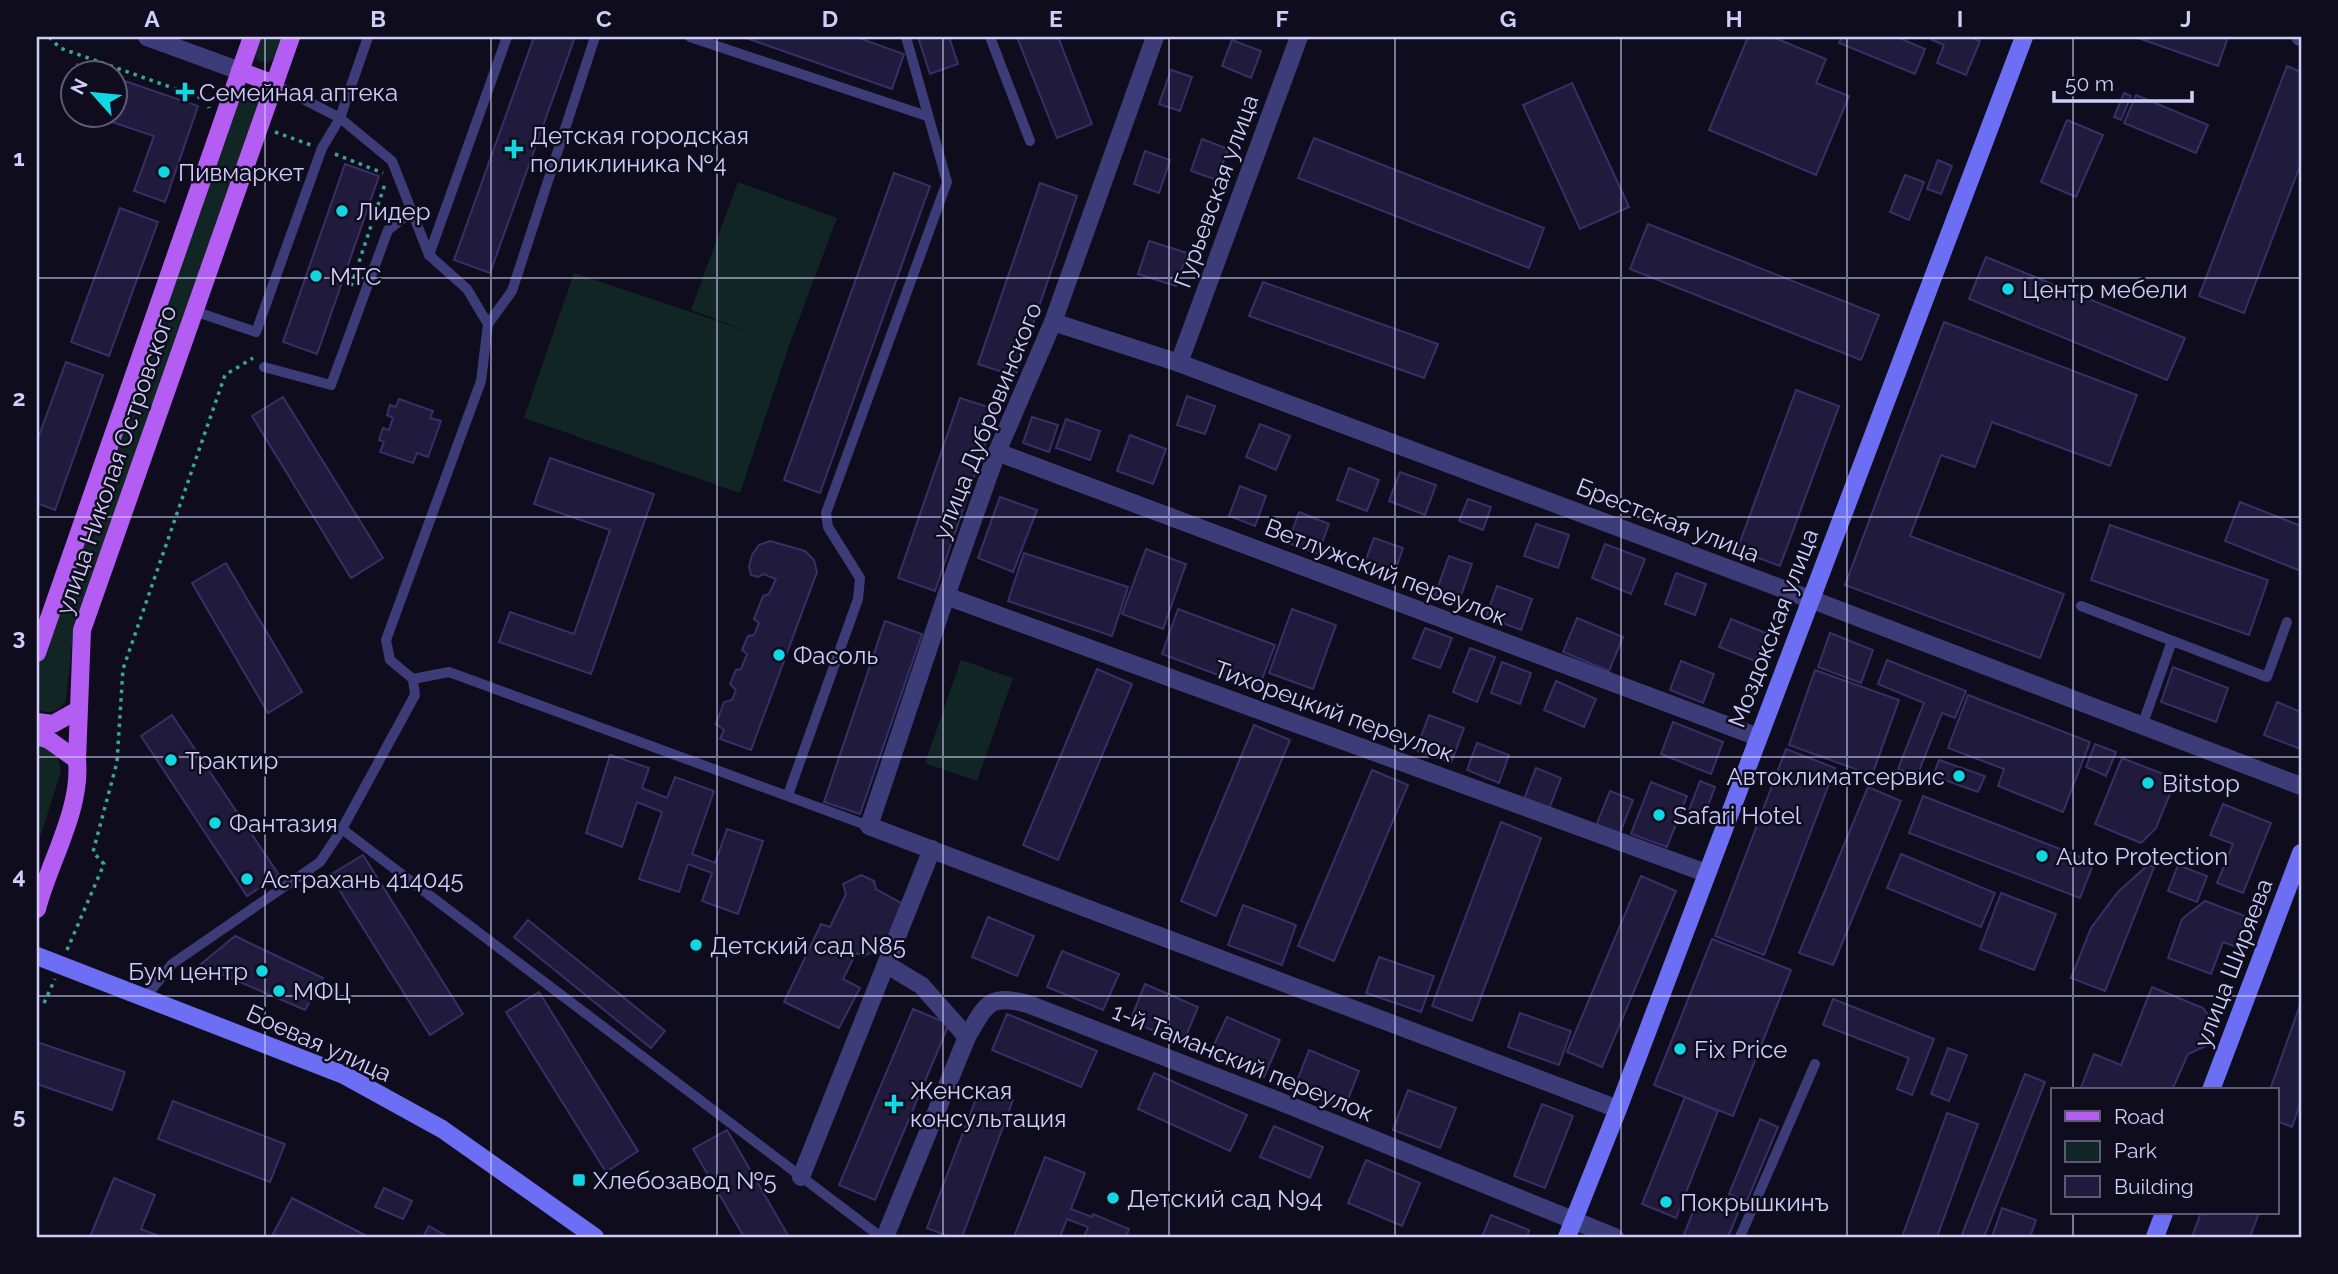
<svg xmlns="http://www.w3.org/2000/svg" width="2338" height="1274" viewBox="0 0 2338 1274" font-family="Raleway,sans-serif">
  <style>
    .green { fill: #112624 }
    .building { fill: #201b3c; stroke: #372f66; stroke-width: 2 }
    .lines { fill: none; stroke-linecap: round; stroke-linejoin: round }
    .path { stroke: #36a59a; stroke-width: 3.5; stroke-dasharray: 3.5 5; stroke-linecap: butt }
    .lane { stroke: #3c3c78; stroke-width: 10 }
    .street { stroke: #3c3c78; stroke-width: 18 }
    .secondary { stroke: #6c6ef3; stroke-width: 18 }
    .primary { stroke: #b45df2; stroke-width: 18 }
    .grid { fill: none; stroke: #d0cdfb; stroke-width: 2; stroke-opacity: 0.55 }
    .poi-dot { fill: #12d6e2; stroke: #0f0d1d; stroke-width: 2.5 }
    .labels { text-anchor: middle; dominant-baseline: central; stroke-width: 5; stroke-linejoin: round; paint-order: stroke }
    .poi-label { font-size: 24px; fill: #d0cdfb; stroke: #0f0d1d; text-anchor: start }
    .street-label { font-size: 24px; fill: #d0cdfb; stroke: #0f0d1d }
    .neatline { fill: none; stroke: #d0cdfb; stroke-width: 2.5 }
    .grid-label { font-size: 23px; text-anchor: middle; font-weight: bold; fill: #d0cdfb }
  </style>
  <rect width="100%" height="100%" fill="#0f0d1d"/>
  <g class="green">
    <polygon points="260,37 282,37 275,57 268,63 258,61 255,55"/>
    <path d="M 247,90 L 259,92 L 263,99 L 262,107 L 74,625 L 66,701 C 59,712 48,715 37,709 L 37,667 L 240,94 Z"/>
    <polygon points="738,182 837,218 789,346 740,493 524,418 574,273 750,332 691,310"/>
    <polygon points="961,660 1013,678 977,781 925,763"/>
    <polygon points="37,741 57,754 61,771 37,847"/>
  </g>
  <g class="building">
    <polygon points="534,37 575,37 490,273 454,260"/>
    <polygon points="743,37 856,37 904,54 892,89"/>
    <polygon points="918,37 949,37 958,64 930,74"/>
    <polygon points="1017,37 1058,37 1092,124 1057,138"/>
    <polygon points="1748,37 1772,37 1826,59 1816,83 1849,96 1816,175 1709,130"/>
    <polygon points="1842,37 1897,37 1925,49 1915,74 1839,43"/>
    <polygon points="1933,37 1970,37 1980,41 1966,75 1937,63 1944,45 1932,40"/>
    <polygon points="2135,37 2228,37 2218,66"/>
    <polygon points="1232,40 1261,51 1251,78 1222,66"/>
    <polygon points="77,64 103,74 74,74 74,108 63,104"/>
    <polygon points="2287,66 2301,72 2301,163 2244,313 2199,296"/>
    <polygon points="1171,70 1192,77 1180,111 1159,104"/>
    <polygon points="116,78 198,106 165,202 134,191 154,136 94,116 116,116"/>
    <polygon points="1572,83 1629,207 1580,229 1523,105"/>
    <polygon points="2124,93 2131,96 2121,120 2114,117"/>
    <polygon points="2136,95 2208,125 2196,153 2124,123"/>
    <polygon points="2067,120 2103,135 2076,197 2041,182"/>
    <polygon points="1314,138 1544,228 1529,268 1298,178"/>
    <polygon points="1202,139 1228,149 1217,180 1191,171"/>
    <polygon points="1145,151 1170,160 1159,193 1134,184"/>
    <polygon points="1938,160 1952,166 1941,194 1927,189"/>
    <polygon points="345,164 379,176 317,354 283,342"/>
    <polygon points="894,173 930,186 820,493 784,480"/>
    <polygon points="1905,175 1924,182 1909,220 1890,212"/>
    <polygon points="1040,183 1077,196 1015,376 978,364"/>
    <polygon points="120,208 158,222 109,356 71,342"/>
    <polygon points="1648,224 1879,315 1861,360 1630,269"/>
    <polygon points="1149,241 1187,253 1176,286 1138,274"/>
    <polygon points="1986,257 2185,338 2167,380 1969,299"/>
    <polygon points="1263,282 1438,344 1424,378 1249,316"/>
    <polygon points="1944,322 2137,395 2110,466 1992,422 1975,467 1941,455 1910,536 2064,594 2040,658 1845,585"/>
    <polygon points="66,362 103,375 55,510 37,503 37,441"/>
    <polygon points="1796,390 1839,406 1780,566 1737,550"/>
    <polygon points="1187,396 1215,406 1205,434 1177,425"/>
    <polygon points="283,397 383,558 351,578 252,416"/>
    <polygon points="960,398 997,410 935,591 898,578"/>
    <polygon points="399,399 433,411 430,418 441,421 428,457 417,453 413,463 380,452 384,442 379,440 383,428 389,430 393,418 387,415 390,405 396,407"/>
    <polygon points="1032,417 1058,425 1049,452 1023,443"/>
    <polygon points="1066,419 1100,431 1090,460 1056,448"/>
    <polygon points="1260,424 1290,436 1276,470 1246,457"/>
    <polygon points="1130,435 1166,449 1153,484 1117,471"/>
    <polygon points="550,458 654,494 591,674 499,642 510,612 574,634 610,530 534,504"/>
    <polygon points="1349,468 1379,480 1367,511 1337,500"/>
    <polygon points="1400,472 1436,485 1425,515 1389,501"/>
    <polygon points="1240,486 1266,496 1255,526 1229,516"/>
    <polygon points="1000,497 1037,510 1013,572 978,558"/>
    <polygon points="1468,499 1491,507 1483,530 1459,521"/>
    <polygon points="2240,502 2301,526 2301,571 2225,541"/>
    <polygon points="1299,512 1329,524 1318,554 1288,543"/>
    <polygon points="1536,524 1569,535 1558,568 1524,556"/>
    <polygon points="2110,525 2268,580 2249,635 2091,580"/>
    <polygon points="1374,538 1403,548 1392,580 1362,570"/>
    <polygon points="770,541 805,551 814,560 817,572 751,750 720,739 724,730 716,724 724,702 732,700 736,690 730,684 736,670 741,669 747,654 742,650 748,636 754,635 759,623 754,619 763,596 769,594 776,579 763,574 758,577 751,575 749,567 752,555 759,545"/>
    <polygon points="1605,544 1645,559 1631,594 1592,578"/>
    <polygon points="1146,549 1186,564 1163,629 1122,614"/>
    <polygon points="1024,553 1128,587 1112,636 1008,601"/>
    <polygon points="1449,556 1472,564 1458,604 1435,595"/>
    <polygon points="226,563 302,692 268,713 192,583"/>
    <polygon points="1676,573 1706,584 1695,615 1665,604"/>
    <polygon points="1497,586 1532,599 1521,630 1486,617"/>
    <polygon points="1178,609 1275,645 1258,690 1162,654"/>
    <polygon points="1292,609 1336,625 1313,689 1269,673"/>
    <polygon points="1577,618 1623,637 1609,671 1563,652"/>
    <polygon points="1731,619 1766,633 1755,661 1719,647"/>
    <polygon points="885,621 922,634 860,814 824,802"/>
    <polygon points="1425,628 1452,638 1440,668 1413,658"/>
    <polygon points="1830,633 1873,650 1861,683 1818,667"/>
    <polygon points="1470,648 1495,657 1477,702 1453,692"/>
    <polygon points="1887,660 1966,691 1955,718 1942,713 1917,776 1898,769 1924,703 1878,684"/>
    <polygon points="1681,661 1714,674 1703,703 1670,690"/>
    <polygon points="1502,662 1531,673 1520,704 1491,693"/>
    <polygon points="2173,667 2228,688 2216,722 2161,702"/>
    <polygon points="1097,669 1132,684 1058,860 1023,845"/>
    <polygon points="1815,670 1899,700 1872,775 1789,745"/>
    <polygon points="1556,681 1596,699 1584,727 1544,710"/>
    <polygon points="1968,695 2090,742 2063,812 1998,786 2004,769 1948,748"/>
    <polygon points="2277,702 2301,712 2301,749 2264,735"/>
    <polygon points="172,715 279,875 247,896 141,736"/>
    <polygon points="1429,715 1464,728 1451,763 1416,750"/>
    <polygon points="1673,722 1723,742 1711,774 1661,754"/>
    <polygon points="1254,725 1290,740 1216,916 1181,901"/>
    <polygon points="1477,743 1509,755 1499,783 1467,770"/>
    <polygon points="2095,744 2116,752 2106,776 2086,767"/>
    <polygon points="1786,749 1835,768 1764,955 1715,936"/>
    <polygon points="610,755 649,768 642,788 667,798 675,777 714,791 692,854 715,863 727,829 763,841 738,914 702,901 712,873 688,864 679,892 639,879 662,812 637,802 622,847 586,833"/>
    <polygon points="2122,758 2176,779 2156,828 2141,843 2095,824"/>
    <polygon points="1939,760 1985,776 1978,792 1933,776"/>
    <polygon points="1536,768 1561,778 1549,809 1524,799"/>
    <polygon points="1372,770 1408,785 1334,961 1298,946"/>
    <polygon points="1700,781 1715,787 1703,819 1688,813"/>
    <polygon points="1651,782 1687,796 1667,847 1631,834"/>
    <polygon points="1868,787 1901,801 1833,965 1799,953"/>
    <polygon points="1610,791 1633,800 1619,835 1596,826"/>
    <polygon points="1923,796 2094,862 2080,898 1909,833"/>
    <polygon points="2223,804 2271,823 2243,893 2217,883 2233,844 2210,835"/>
    <polygon points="1501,822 1541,838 1472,1021 1432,1006"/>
    <polygon points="1901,854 1995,893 1981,927 1887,888"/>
    <polygon points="363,855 463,1014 430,1035 330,875"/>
    <polygon points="2148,865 2154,867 2105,991 2071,978 2091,928 2118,892"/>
    <polygon points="2178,865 2207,876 2197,902 2168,891"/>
    <polygon points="861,875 874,881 876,889 903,904 885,946 864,956 856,953 843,979 860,988 839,1028 784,1002 821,924 830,927 846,894 843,884"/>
    <polygon points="1641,876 1676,891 1602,1067 1567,1052"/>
    <polygon points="2001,893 2056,914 2034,970 1980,949"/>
    <polygon points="2205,901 2248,917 2237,947 2223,942 2211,974 2168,958 2182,919"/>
    <polygon points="1243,905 1296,925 1282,965 1228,945"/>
    <polygon points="988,917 1034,936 1017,976 972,957"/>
    <polygon points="528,920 665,1031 651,1048 514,937"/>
    <polygon points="235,936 323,978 305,1010 200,965"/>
    <polygon points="1712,939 1791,970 1733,1116 1654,1085"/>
    <polygon points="1062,951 1119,974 1103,1010 1047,987"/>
    <polygon points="1379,957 1434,976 1421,1012 1366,993"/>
    <polygon points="1145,984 1198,1007 1183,1043 1130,1021"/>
    <polygon points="2152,987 2203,1008 2214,1023 2206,1046 2188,1054 2172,1090 2080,1090 2094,1054 2121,1065"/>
    <polygon points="539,992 638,1151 606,1172 506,1012"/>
    <polygon points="1833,999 1934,1039 1912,1095 1897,1089 1909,1058 1823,1025"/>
    <polygon points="2301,1002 2301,1101 2292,1127 2277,1121 2277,1090 2270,1090"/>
    <polygon points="913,1009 949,1024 875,1200 839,1185"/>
    <polygon points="1520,1013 1571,1031 1559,1065 1508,1047"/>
    <polygon points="1007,1014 1097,1051 1081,1087 992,1050"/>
    <polygon points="1227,1017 1280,1040 1264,1077 1210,1053"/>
    <polygon points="37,1042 125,1072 112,1110 37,1084"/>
    <polygon points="1948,1048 1967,1055 1949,1101 1931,1094"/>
    <polygon points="1309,1050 1359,1071 1344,1109 1294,1089"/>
    <polygon points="1154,1073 1247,1115 1230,1151 1138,1109"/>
    <polygon points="2025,1074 2045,1082 1984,1237 1961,1237"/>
    <polygon points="980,1088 1013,1100 962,1237 950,1237 927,1228"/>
    <polygon points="1408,1090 1456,1108 1440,1148 1393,1130"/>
    <polygon points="1685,1097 1718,1111 1676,1218 1642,1204"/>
    <polygon points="173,1101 285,1144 270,1182 158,1139"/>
    <polygon points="1542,1104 1573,1116 1545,1188 1514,1176"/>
    <polygon points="1947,1113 1978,1124 1937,1237 1902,1237"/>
    <polygon points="1760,1119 1778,1127 1747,1201 1729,1194"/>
    <polygon points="1274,1126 1323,1147 1310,1178 1260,1157"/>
    <polygon points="727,1130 789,1237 744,1237 693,1149"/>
    <polygon points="1045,1157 1085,1173 1071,1209 1092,1217 1093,1214 1129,1229 1126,1237 1084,1237 1088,1227 1067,1219 1060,1237 1014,1237"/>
    <polygon points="1366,1160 1420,1183 1402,1226 1348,1203"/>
    <polygon points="114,1178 155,1195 141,1229 161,1237 90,1237"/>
    <polygon points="384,1188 412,1201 403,1219 375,1207"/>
    <polygon points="292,1198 369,1237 280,1237 273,1234"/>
    <polygon points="1698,1199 1738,1213 1728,1237 1683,1237"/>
    <polygon points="2002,1208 2036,1220 2030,1237 1992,1237"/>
    <polygon points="2201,1213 2259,1213 2250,1237 2192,1237"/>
    <polygon points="1491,1215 1529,1230 1527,1237 1482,1237"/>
    <polygon points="429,1226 448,1237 423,1237"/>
  </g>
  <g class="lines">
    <g class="path">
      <polyline points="49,37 60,48 207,100 209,108"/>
      <polyline points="275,132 311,145"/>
      <polyline points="335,154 383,173"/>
      <polyline points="351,286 385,184"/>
      <polyline points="67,950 104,864 93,852 117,762 123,669 225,375 253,358"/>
      <polyline points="44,1003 55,979"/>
    </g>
    <g class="lane">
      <polyline points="690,37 927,116"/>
      <polyline points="990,37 1030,141"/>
      <polyline points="429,255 507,37"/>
      <polyline points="194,311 256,332 322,148 340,118 368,37"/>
      <polyline points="488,324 512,291 595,37"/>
      <polyline points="264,367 331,385 388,230 411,212"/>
      <polyline points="2081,606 2267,677 2287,622"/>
      <polyline points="413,679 449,672 869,826"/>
      <polyline points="2142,726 2172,641"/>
      <polyline points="788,795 858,599 860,578 828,527 826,513 947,182 906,37"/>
      <polyline points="342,829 881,1237"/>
      <polyline points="145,998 172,964 320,862 342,829 415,695 413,679 390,660 386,640 481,381 488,324 467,289 429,255 392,161 340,118 274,84"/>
      <polyline points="1740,1237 1815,1064"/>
    </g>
    <g class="street">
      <polyline points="147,37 240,71"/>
      <polyline points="1155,37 1053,322 997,452 946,596 869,826 1618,1109"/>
      <polyline points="2300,37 2301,37"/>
      <polyline points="1053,322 1179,363 1810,599 2301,786"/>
      <polyline points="1179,363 1299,37"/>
      <polyline points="997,452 1758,737"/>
      <polyline points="946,596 1706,873"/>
      <path d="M 886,964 L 922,986 L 967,1037 C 986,1005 988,993 1028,1004 L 1271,1098 L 1615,1237"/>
      <polyline points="801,1177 932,849"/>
      <polyline points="885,1237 967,1037"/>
    </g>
    <g class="secondary">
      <polyline points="37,956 344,1075 442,1129 595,1237"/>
      <polyline points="2211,1090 2301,853"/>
      <polyline points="1567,1237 1618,1109 2024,37"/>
      <polyline points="2155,1237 2164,1213"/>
    </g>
    <g class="primary">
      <polyline points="240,71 274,84"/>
      <polyline points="37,653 252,37"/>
      <polyline points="37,722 53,724 78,710"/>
      <polyline points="37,736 49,740 77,760"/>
      <path d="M 37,909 C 49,862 82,809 77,760 L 82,630 L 291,37"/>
    </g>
  </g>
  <path class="grid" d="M 265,37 L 265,1237M 491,37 L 491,1237M 717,37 L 717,1237M 943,37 L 943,1237M 1169,37 L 1169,1237M 1395,37 L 1395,1237M 1621,37 L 1621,1237M 1847,37 L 1847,1237M 2073,37 L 2073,1090M 37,278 L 2301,278M 37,517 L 2301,517M 37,757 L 2301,757M 37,996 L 2301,996M 2073,1213 L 2073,1237"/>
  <g class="poi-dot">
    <path d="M181.5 81.5h7v7h7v7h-7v7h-7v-7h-7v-7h7z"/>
    <path d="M510.5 138.5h7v7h7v7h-7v7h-7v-7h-7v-7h7z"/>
    <circle cx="164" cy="172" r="7"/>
    <circle cx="342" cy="211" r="7"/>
    <circle cx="316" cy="276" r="7"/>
    <circle cx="2008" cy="289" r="7"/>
    <circle cx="779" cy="655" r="7"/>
    <circle cx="171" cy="760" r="7"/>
    <circle cx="1959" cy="776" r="7"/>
    <circle cx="2148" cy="783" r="7"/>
    <circle cx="1659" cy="815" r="7"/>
    <circle cx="215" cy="823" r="7"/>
    <circle cx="2042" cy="856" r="7"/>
    <circle cx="247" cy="879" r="7"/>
    <circle cx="696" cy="945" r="7"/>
    <circle cx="262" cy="971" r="7"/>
    <circle cx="279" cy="991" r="7"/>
    <circle cx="1680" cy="1049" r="7"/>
    <path d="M890.5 1093.5h7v7h7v7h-7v7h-7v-7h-7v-7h7z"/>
    <rect x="572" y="1173" width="14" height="14" rx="3.5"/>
    <circle cx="1113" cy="1198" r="7"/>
    <circle cx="1666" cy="1202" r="7"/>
  </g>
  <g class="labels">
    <g class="poi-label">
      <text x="199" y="92">Семейная аптека</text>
      <text x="530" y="135">Детская городская<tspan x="530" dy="28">поликлиника №4</tspan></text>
      <text x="178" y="172">Пивмаркет</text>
      <text x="356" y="211">Лидер</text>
      <text x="330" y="276">МТС</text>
      <text x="2022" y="289">Центр мебели</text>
      <text x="793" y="655">Фасоль</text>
      <text x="185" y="760">Трактир</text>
      <text x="1945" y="776" text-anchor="end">Автоклиматсервис</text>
      <text x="2162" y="783">Bitstop</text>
      <text x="1673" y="815">Safari Hotel</text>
      <text x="229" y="823">Фантазия</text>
      <text x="2056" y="856">Auto Protection</text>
      <text x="261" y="879">Астрахань 414045</text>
      <text x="710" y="945">Детский сад N85</text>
      <text x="248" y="971" text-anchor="end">Бум центр</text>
      <text x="293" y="991">МФЦ</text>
      <text x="1694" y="1049">Fix Price</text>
      <text x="910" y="1090">Женская<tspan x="910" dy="28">консультация</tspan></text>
      <text x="593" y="1180">Хлебозавод №5</text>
      <text x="1127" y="1198">Детский сад N94</text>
      <text x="1680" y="1202">Покрышкинъ</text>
    </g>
    <g class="street-label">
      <text transform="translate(1216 191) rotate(-70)">Гурьевская улица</text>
      <text transform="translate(987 421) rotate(-68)">улица Дубровинского</text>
      <text transform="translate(116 460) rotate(-71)">улица Николая Островского</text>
      <text transform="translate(1668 520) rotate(21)">Брестская улица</text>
      <text transform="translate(1386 572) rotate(21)">Ветлужский переулок</text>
      <text transform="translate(1773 628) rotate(-69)">Моздокская улица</text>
      <text transform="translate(1334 711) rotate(20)">Тихорецкий переулок</text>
      <text transform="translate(2233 963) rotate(-69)">улица Ширяева</text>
      <text transform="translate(319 1043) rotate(24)">Боевая улица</text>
      <text transform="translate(1243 1062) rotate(22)">1-й Таманский переулок</text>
    </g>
  </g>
  <rect width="2338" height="1274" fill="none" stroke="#0f0d1d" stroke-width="77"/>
  <rect x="2051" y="1088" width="228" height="126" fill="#0f0d1d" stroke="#5c5a76" stroke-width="2"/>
  <rect x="2065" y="1111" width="35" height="10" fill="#b45df2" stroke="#5c5a76" stroke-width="2"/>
  <text x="2114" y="1124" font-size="21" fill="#d0cdfb">Road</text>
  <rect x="2065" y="1141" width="35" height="21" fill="#112624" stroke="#5c5a76" stroke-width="2"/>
  <text x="2114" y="1158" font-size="21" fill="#d0cdfb">Park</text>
  <rect x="2065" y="1176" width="35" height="21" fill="#201b3c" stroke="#5c5a76" stroke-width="2"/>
  <text x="2114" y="1194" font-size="21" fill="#d0cdfb">Building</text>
  <g transform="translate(94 94) rotate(297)"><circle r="33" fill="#0f0d1d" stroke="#5c5a76" stroke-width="2"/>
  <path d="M0-5L12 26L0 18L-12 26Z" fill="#12d6e2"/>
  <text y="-10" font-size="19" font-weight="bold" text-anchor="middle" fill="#d0cdfb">N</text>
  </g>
  <path d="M2054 91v10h138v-10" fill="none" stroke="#d0cdfb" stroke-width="3.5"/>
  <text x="2065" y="91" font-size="21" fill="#d0cdfb" stroke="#0f0d1d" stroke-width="5" paint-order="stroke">50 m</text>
  <rect x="38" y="38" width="2262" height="1198" class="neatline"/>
  <g class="grid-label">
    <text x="152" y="27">A</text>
    <text x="378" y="27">B</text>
    <text x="604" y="27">C</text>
    <text x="830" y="27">D</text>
    <text x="1056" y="27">E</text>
    <text x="1282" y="27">F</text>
    <text x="1508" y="27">G</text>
    <text x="1734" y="27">H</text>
    <text x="1960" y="27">I</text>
    <text x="2186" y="27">J</text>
    <text x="19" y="166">1</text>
    <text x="19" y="406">2</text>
    <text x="19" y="645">3</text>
    <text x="19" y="884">4</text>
    <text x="19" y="1124">5</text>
  </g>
</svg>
